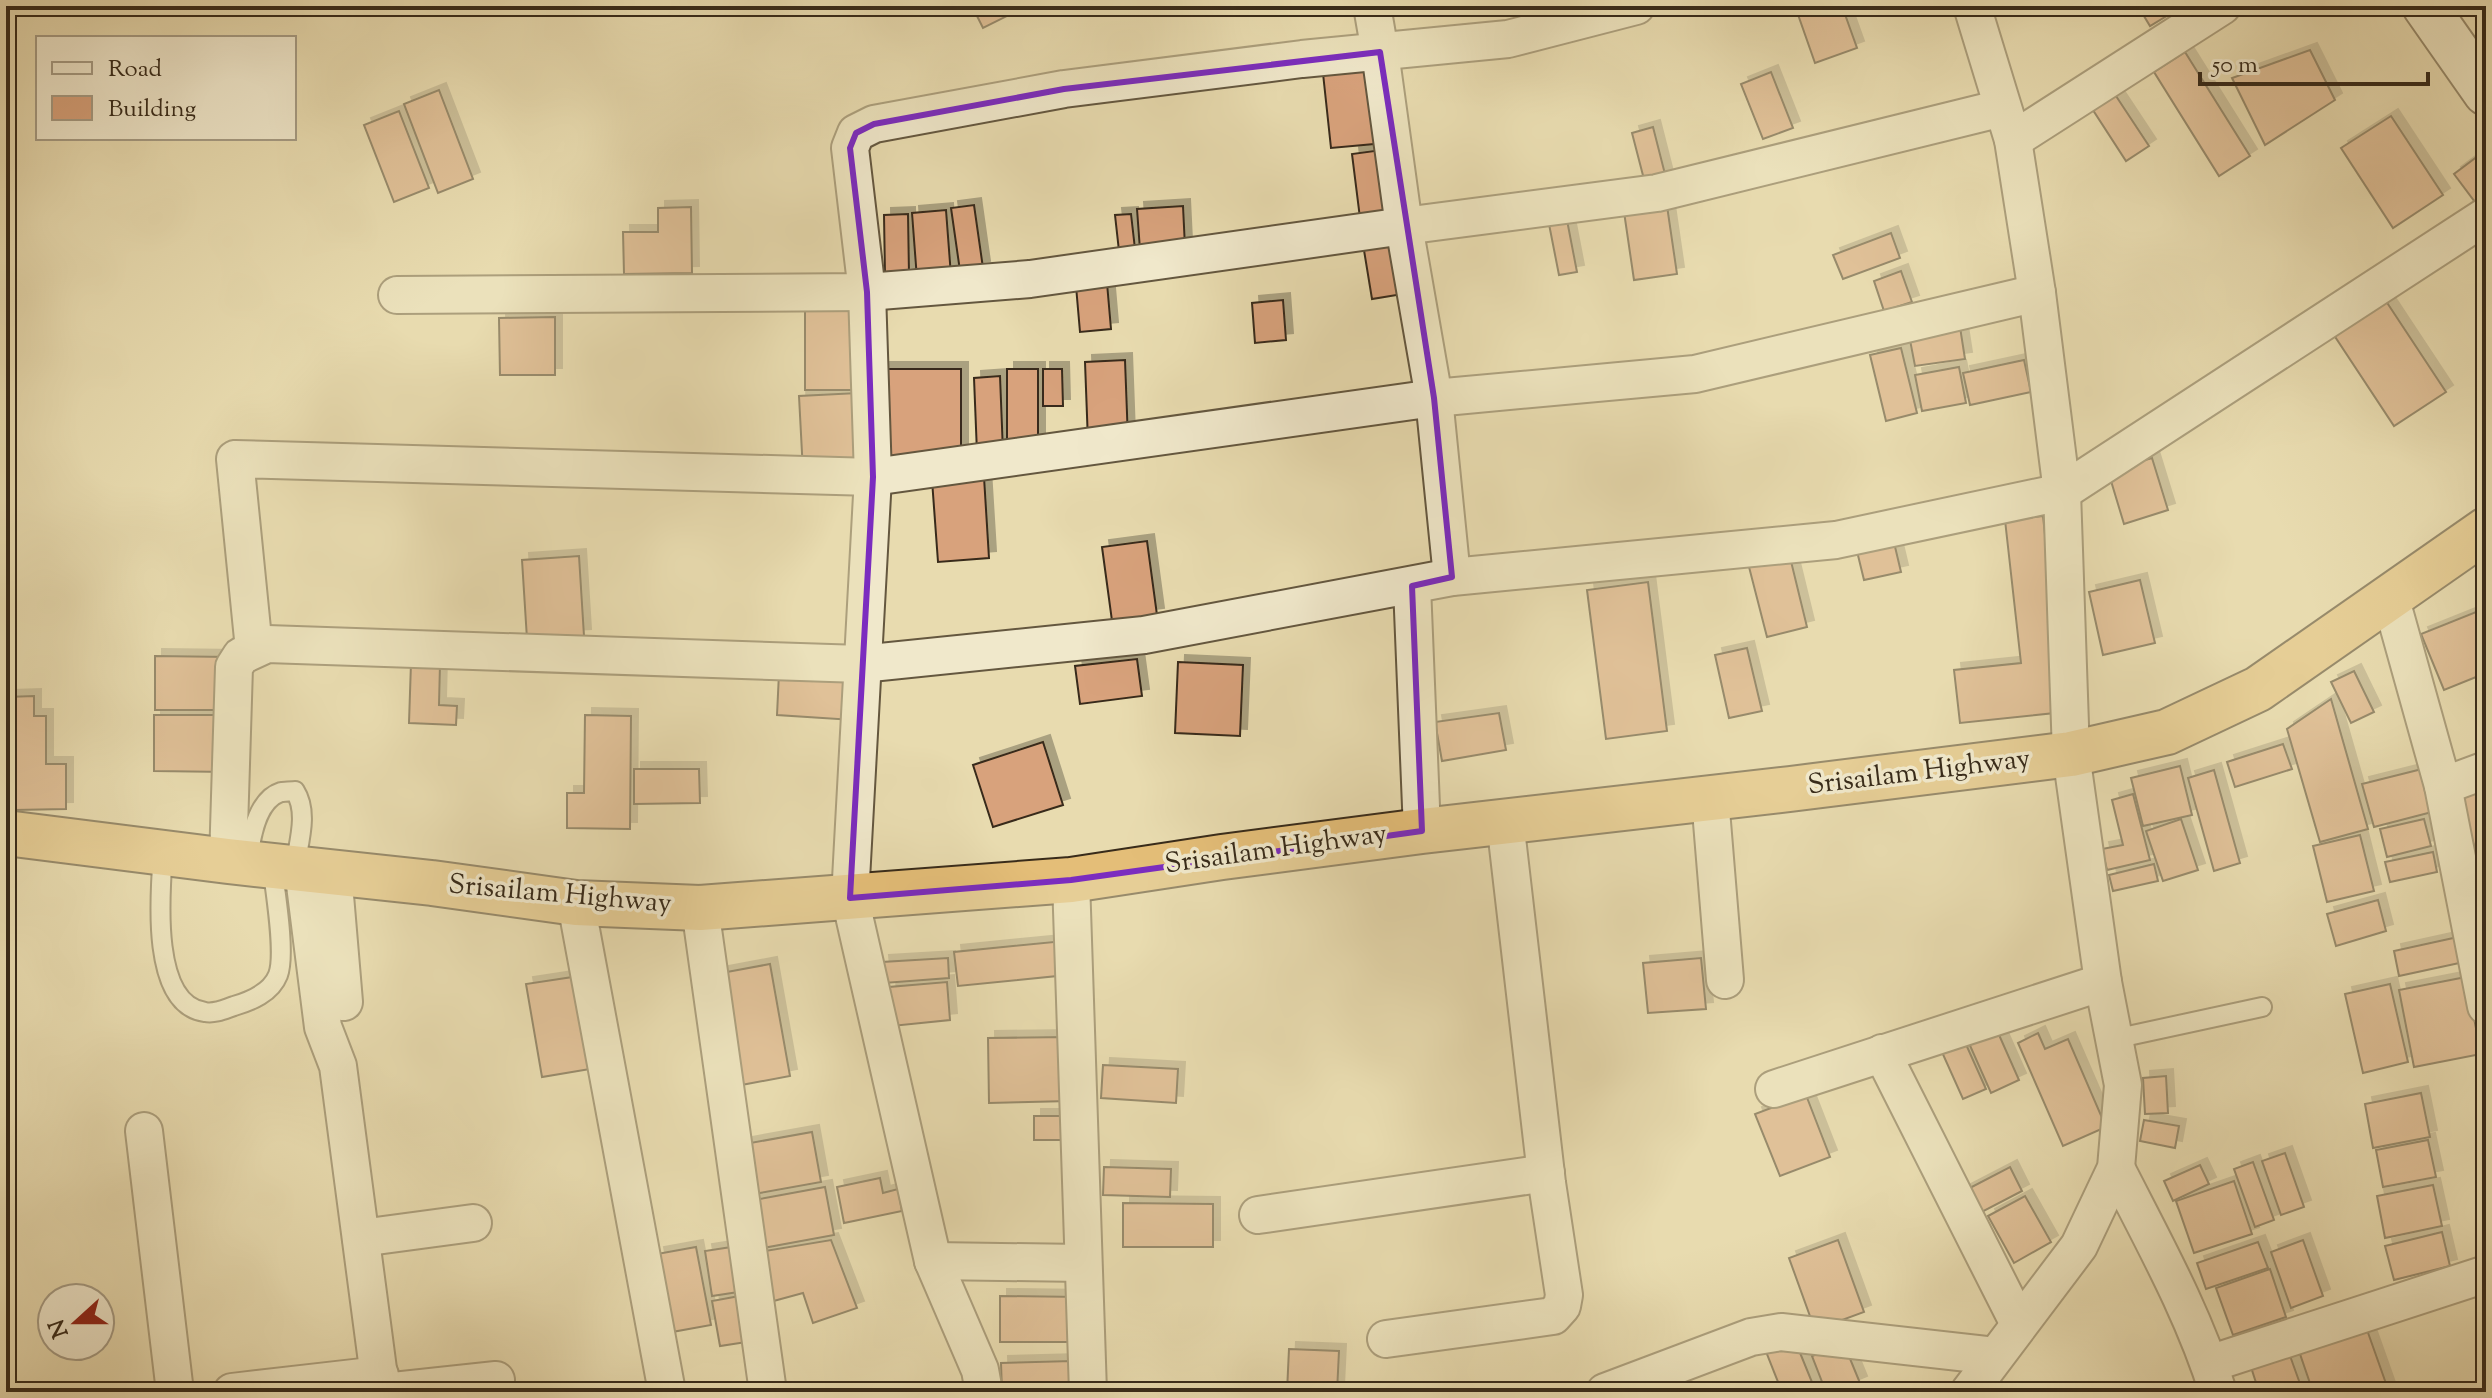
<svg xmlns="http://www.w3.org/2000/svg" width="2492" height="1398" viewBox="0 0 2492 1398" font-family="'Sorts Mill Goudy',serif">
  <style>
    .building { fill: #d8a27b; stroke: #382b1a; stroke-width: 2; filter: url(#shadow) }
    .lines { fill: none; stroke-linecap: round; stroke-linejoin: round }
    .lane-casing { stroke: #64573f; stroke-width: 22 }
    .street-casing { stroke: #64573f; stroke-width: 40 }
    .secondary-casing { stroke: #382b1a; stroke-width: 48 }
    .highway-casing { stroke: #382b1a; stroke-width: 48 }
    .lane { stroke: #f0e8cb; stroke-width: 18 }
    .street { stroke: #f0e8cb; stroke-width: 36 }
    .secondary { stroke: #f0e8cb; stroke-width: 44 }
    .highway { stroke: #e4be78; stroke-width: 44 }
    .marked { fill: none; stroke: #7b2cbf; stroke-width: 6; stroke-linejoin: round }
    .labels { text-anchor: middle; dominant-baseline: central; stroke-width: 7; stroke-linejoin: round; paint-order: stroke }
    .street-label { font-size: 28px; fill: #382b1a; stroke: #f0e8cb }
  </style>
  <defs>
    <filter id="shadow"><feDropShadow dx="7" dy="-7" stdDeviation="0" flood-color="#0004"/></filter>
  </defs>
  <rect width="100%" height="100%" fill="#e8dbaf"/>
  <filter id="stains"><feTurbulence type="fractalNoise" baseFrequency=".0025" numOctaves="4"/><feColorMatrix values="0 0 0 0 .2 0 0 0 0 .09 0 0 0 0 .02 0 0 0 .5 -.17"/></filter>
  <radialGradient id="worn" r=".72"><stop offset=".6" stop-color="#630" stop-opacity="0"/><stop offset="1" stop-color="#630" stop-opacity=".3"/></radialGradient>
  <g class="building">
    <polygon points="972,6 1027,6 983,28"/>
    <polygon points="1795,6 1842,6 1857,48 1815,63"/>
    <polygon points="2138,6 2183,6 2150,26"/>
    <polygon points="2310,50 2335,100 2265,145 2232,78"/>
    <polygon points="2185,52 2250,156 2219,176 2154,72"/>
    <polygon points="1377,58 1385,143 1331,148 1322,64"/>
    <polygon points="1771,72 1793,128 1763,139 1741,84"/>
    <polygon points="439,90 473,179 438,193 404,104"/>
    <polygon points="2114,93 2149,146 2126,161 2091,107"/>
    <polygon points="399,111 429,188 394,202 364,125"/>
    <polygon points="2391,116 2443,195 2393,228 2341,148"/>
    <polygon points="1653,127 1667,182 1646,187 1632,133"/>
    <polygon points="1389,149 1398,213 1360,218 1352,154"/>
    <polygon points="2486,150 2486,200 2478,206 2454,174"/>
    <polygon points="1666,199 1677,274 1634,280 1623,205"/>
    <polygon points="974,205 983,268 960,271 951,208"/>
    <polygon points="1183,206 1185,247 1140,250 1137,209"/>
    <polygon points="691,207 692,273 624,274 623,232 658,232 658,208"/>
    <polygon points="946,210 951,276 917,279 912,213"/>
    <polygon points="908,214 909,274 885,275 884,215"/>
    <polygon points="1131,214 1135,249 1119,251 1115,215"/>
    <polygon points="1566,215 1577,272 1559,275 1548,219"/>
    <polygon points="1400,232 1409,293 1372,299 1362,238"/>
    <polygon points="1891,233 1900,258 1843,279 1833,255"/>
    <polygon points="1901,271 1912,302 1884,311 1874,281"/>
    <polygon points="1107,283 1111,329 1080,332 1076,286"/>
    <polygon points="2378,289 2446,392 2394,426 2326,323"/>
    <polygon points="1283,300 1286,340 1255,343 1252,303"/>
    <polygon points="805,309 859,310 858,390 805,390"/>
    <polygon points="555,317 555,375 500,375 499,318"/>
    <polygon points="1960,327 1965,359 1915,366 1909,335"/>
    <polygon points="1901,348 1917,413 1886,421 1870,355"/>
    <polygon points="1125,360 1128,440 1088,442 1085,362"/>
    <polygon points="2024,360 2031,392 1970,405 1963,373"/>
    <polygon points="1959,367 1966,403 1922,411 1915,375"/>
    <polygon points="882,369 961,369 961,451 883,463"/>
    <rect x="1007" y="369" width="31" height="82"/>
    <polygon points="1043,369 1062,369 1063,406 1043,406"/>
    <polygon points="1000,376 1003,452 977,453 974,378"/>
    <polygon points="858,393 862,469 803,472 799,396"/>
    <polygon points="2152,458 2168,510 2124,524 2108,471"/>
    <polygon points="984,477 989,558 938,562 932,480"/>
    <polygon points="2043,516 2064,712 1960,723 1954,670 2021,663 2005,520"/>
    <polygon points="1892,534 1901,572 1864,580 1855,543"/>
    <polygon points="1147,541 1157,615 1112,621 1102,547"/>
    <polygon points="1789,553 1807,627 1767,637 1748,563"/>
    <polygon points="579,556 584,636 527,639 522,560"/>
    <polygon points="2140,580 2155,643 2103,655 2089,592"/>
    <polygon points="1648,582 1667,731 1606,739 1587,590"/>
    <polygon points="2481,610 2486,622 2486,673 2444,690 2421,634"/>
    <polygon points="1747,648 1762,711 1729,718 1715,655"/>
    <polygon points="155,656 231,657 231,710 155,710"/>
    <polygon points="1137,659 1142,696 1080,704 1075,666"/>
    <polygon points="1178,662 1243,665 1240,736 1175,733"/>
    <polygon points="411,663 440,664 439,705 457,706 456,725 409,723"/>
    <polygon points="2354,671 2374,712 2351,723 2331,682"/>
    <polygon points="779,673 855,677 853,720 777,715"/>
    <polygon points="34,696 34,716 46,716 46,764 66,764 66,809 14,810 14,798 6,798 6,697"/>
    <polygon points="2331,699 2368,829 2320,842 2287,729"/>
    <polygon points="1499,713 1506,750 1442,761 1435,722"/>
    <polygon points="154,715 229,715 229,772 154,771"/>
    <polygon points="585,715 631,716 630,829 567,828 567,793 584,793"/>
    <polygon points="1043,742 1063,805 993,827 973,765"/>
    <polygon points="2283,744 2292,769 2235,787 2227,762"/>
    <polygon points="2180,766 2192,815 2143,826 2131,778"/>
    <polygon points="634,769 699,769 700,803 634,804"/>
    <polygon points="2422,769 2432,812 2374,827 2362,784"/>
    <polygon points="2214,770 2240,863 2214,871 2188,778"/>
    <polygon points="2486,781 2486,850 2476,853 2458,789"/>
    <polygon points="2133,794 2150,860 2107,870 2102,849 2123,845 2112,800"/>
    <polygon points="2181,819 2198,870 2163,881 2146,831"/>
    <polygon points="2424,819 2431,846 2387,857 2380,829"/>
    <polygon points="2360,835 2374,891 2327,902 2313,846"/>
    <polygon points="2433,852 2437,872 2390,882 2385,862"/>
    <polygon points="2154,864 2158,881 2113,891 2109,875"/>
    <polygon points="2378,900 2386,931 2336,946 2327,914"/>
    <polygon points="2458,937 2464,962 2399,976 2394,951"/>
    <polygon points="1064,941 1067,975 958,986 954,952"/>
    <polygon points="948,958 949,978 884,983 882,962"/>
    <polygon points="1701,958 1706,1009 1648,1013 1643,963"/>
    <polygon points="770,964 790,1076 736,1086 716,974"/>
    <polygon points="586,975 602,1067 542,1077 526,984"/>
    <polygon points="2466,977 2481,1054 2414,1067 2399,990"/>
    <polygon points="947,982 950,1020 892,1026 889,987"/>
    <polygon points="2390,984 2408,1062 2363,1073 2345,994"/>
    <polygon points="1992,1019 2019,1080 1991,1093 1964,1032"/>
    <polygon points="1960,1031 1986,1089 1963,1099 1937,1041"/>
    <polygon points="2038,1033 2045,1049 2068,1039 2106,1127 2063,1146 2018,1043"/>
    <polygon points="1068,1037 1069,1101 989,1103 988,1038"/>
    <polygon points="1103,1065 1178,1069 1176,1103 1101,1098"/>
    <polygon points="2166,1076 2168,1113 2145,1114 2143,1078"/>
    <polygon points="2421,1093 2430,1137 2373,1148 2365,1104"/>
    <polygon points="1806,1095 1830,1157 1780,1176 1755,1114"/>
    <polygon points="1034,1116 1077,1116 1078,1140 1034,1140"/>
    <polygon points="2144,1120 2179,1126 2175,1148 2140,1141"/>
    <polygon points="812,1132 821,1182 754,1194 745,1144"/>
    <polygon points="2428,1140 2436,1177 2383,1187 2376,1150"/>
    <polygon points="2285,1153 2304,1207 2281,1215 2262,1161"/>
    <polygon points="2253,1162 2274,1220 2255,1227 2234,1169"/>
    <polygon points="2200,1165 2209,1184 2173,1201 2164,1181"/>
    <polygon points="1104,1167 1171,1169 1170,1197 1103,1195"/>
    <polygon points="2010,1167 2022,1191 1976,1215 1964,1191"/>
    <polygon points="880,1178 883,1193 898,1189 902,1211 844,1223 837,1187"/>
    <polygon points="2234,1181 2252,1234 2194,1253 2176,1201"/>
    <polygon points="2433,1185 2442,1226 2385,1238 2377,1196"/>
    <polygon points="825,1187 834,1235 763,1248 754,1200"/>
    <polygon points="2025,1196 2051,1242 2014,1263 1988,1216"/>
    <polygon points="1123,1203 1213,1204 1213,1247 1123,1247"/>
    <polygon points="2442,1232 2450,1266 2394,1280 2385,1246"/>
    <polygon points="831,1240 857,1308 813,1323 803,1293 770,1302 759,1252"/>
    <polygon points="1838,1240 1864,1312 1815,1330 1789,1258"/>
    <polygon points="2303,1240 2323,1296 2291,1308 2271,1252"/>
    <polygon points="2258,1242 2268,1268 2206,1289 2197,1263"/>
    <polygon points="738,1246 745,1291 712,1296 705,1251"/>
    <polygon points="696,1247 711,1325 672,1332 657,1254"/>
    <polygon points="2270,1269 2286,1317 2233,1335 2216,1288"/>
    <polygon points="745,1295 753,1341 720,1346 712,1301"/>
    <polygon points="1000,1296 1083,1297 1083,1342 1000,1342"/>
    <polygon points="2366,1327 2389,1392 2313,1392 2299,1351"/>
    <polygon points="1794,1338 1816,1392 1782,1392 1765,1349"/>
    <polygon points="1844,1344 1860,1383 1838,1392 1826,1392 1812,1356"/>
    <polygon points="1289,1349 1339,1351 1337,1392 1287,1392"/>
    <polygon points="2289,1353 2303,1392 2259,1392 2251,1367"/>
    <polygon points="1072,1361 1073,1392 1002,1392 1001,1363"/>
  </g>
  <g class="lines">
    <g class="lane-casing">
      <g id="lane">
        <path d="M 163,853 C 160,892 150,1005 205,1012 C 215,1014 225,1009 234,1006 C 251,1001 271,993 278,975 C 286,954 275,890 272,865"/>
        <path d="M 248,863 C 250,841 256,800 281,792 C 282,792 294,791 295,791 C 309,813 298,844 295,867"/>
        <polyline points="2114,1039 2262,1007"/>
      </g>
    </g>
    <g class="street-casing">
      <g id="street">
        <polyline points="1372,6 1380,52 1404,226 1434,398 1452,577"/>
        <polyline points="2013,140 2222,6"/>
        <polyline points="397,295 867,292 1030,279 1404,226 1657,193 2002,108"/>
        <polyline points="1412,586 1422,831"/>
        <polyline points="2390,596 2443,786 2486,1006"/>
        <polyline points="254,649 235,459 873,477 1434,398 1695,374 2037,293"/>
        <polyline points="2443,786 2486,770"/>
        <polyline points="1710,798 1725,980"/>
        <polyline points="228,861 234,667 241,656 267,644 861,664 1144,635 1452,577 1836,540 2062,492 2486,216"/>
        <polyline points="303,869 323,1027 338,1066 381,1392"/>
        <polyline points="333,872 344,1002"/>
        <polyline points="1071,880 1088,1392"/>
        <polyline points="576,903 667,1392"/>
        <polyline points="700,908 768,1392"/>
        <polyline points="1882,1053 2019,1324"/>
        <polyline points="1774,1089 2103,982"/>
        <polyline points="144,1131 175,1392"/>
        <path d="M 2116,1168 C 2153,1241 2194,1314 2218,1392"/>
        <polyline points="1258,1215 1546,1173"/>
        <polyline points="361,1238 473,1223"/>
        <polyline points="933,1261 1083,1263"/>
        <polyline points="1386,1339 1553,1316 1562,1306 1564,1295 1547,1183 1505,821"/>
        <polyline points="2209,1364 2486,1274"/>
        <polyline points="232,1392 380,1375"/>
        <polyline points="384,1392 496,1380"/>
        <polyline points="984,1392 980,1370 933,1261 850,898 873,477 867,292 850,148 856,133 874,124 1064,89 1302,59 1508,39 1636,6"/>
        <polyline points="1605,1392 1751,1337 1781,1332 1995,1356"/>
        <polyline points="1969,1392 2079,1246 2116,1168 2123,1085 2103,982 2071,754 2062,492 2037,293 2013,140 1972,6"/>
      </g>
    </g>
    <g class="secondary-casing">
      <polyline id="secondary" points="2425,6 2486,93"/>
    </g>
    <g class="highway-casing">
      <polyline id="highway" points="6,833 228,861 432,883 576,903 700,908 1071,880 1222,857 1422,831 1790,789 2071,754 2167,732 2258,689 2486,530"/>
    </g>
    <use href="#lane" class="lane"/>
    <use href="#street" class="street"/>
    <use href="#secondary" class="secondary"/>
    <use href="#highway" class="highway"/>
  </g>
  <path d="M0 0H2492V1398H0ZM 1380,52 L 1434,398 L 1452,577 L 1412,586 L 1422,831 L 1071,880 L 850,898 L 873,477 L 867,292 L 850,148 L 856,133 L 874,124 L 1064,89 Z" fill="#e8dbaf" fill-opacity=".55" fill-rule="evenodd"/>
  <path class="marked" d="M 1380,52 L 1434,398 L 1452,577 L 1412,586 L 1422,831 L 1071,880 L 850,898 L 873,477 L 867,292 L 850,148 L 856,133 L 874,124 L 1064,89 Z"/>
  <g class="labels">
    <g class="street-label">
      <text transform="translate(1919 773) rotate(-7)">Srisailam Highway</text>
      <text transform="translate(1276 850) rotate(-8)">Srisailam Highway</text>
      <text transform="translate(560 895) rotate(5)">Srisailam Highway</text>
    </g>
  </g>
  <rect width="2492" height="1398" fill="none" stroke="#e8dbaf" stroke-width="32"/>
  <rect x="8" y="8" width="2476" height="1382" fill="none" stroke="#382b1a" stroke-width="4"/>
  <rect x="16" y="16" width="2460" height="1366" fill="none" stroke="#382b1a" stroke-width="2"/>
  <rect x="36" y="36" width="260" height="104" fill="#f0e8cb" stroke="#a69c84" stroke-width="2"/>
  <rect x="52" y="62" width="40" height="12" fill="#f0e8cb" stroke="#a69c84" stroke-width="2"/>
  <text x="108" y="76" font-size="24" fill="#382b1a">Road</text>
  <rect x="52" y="96" width="40" height="24" fill="#d8a27b" stroke="#a69c84" stroke-width="2"/>
  <text x="108" y="116" font-size="24" fill="#382b1a">Building</text>
  <g transform="translate(76 1322) rotate(249)"><circle r="38" fill="#f0e8cb" stroke="#a69c84" stroke-width="2"/>
  <path d="M0-6L14 30L0 20L-14 30Z" fill="#8f2418"/>
  <text y="-12" font-size="22" font-weight="bold" text-anchor="middle" fill="#382b1a">N</text>
  </g>
  <path d="M2200 72v12h228v-12" fill="none" stroke="#382b1a" stroke-width="4"/>
  <text x="2212" y="72" font-size="24" fill="#382b1a" stroke="#f0e8cb" stroke-width="6" paint-order="stroke">50 m</text>
  <rect width="100%" height="100%" filter="url(#stains)"/>
  <rect width="100%" height="100%" fill="url(#worn)"/>
</svg>
